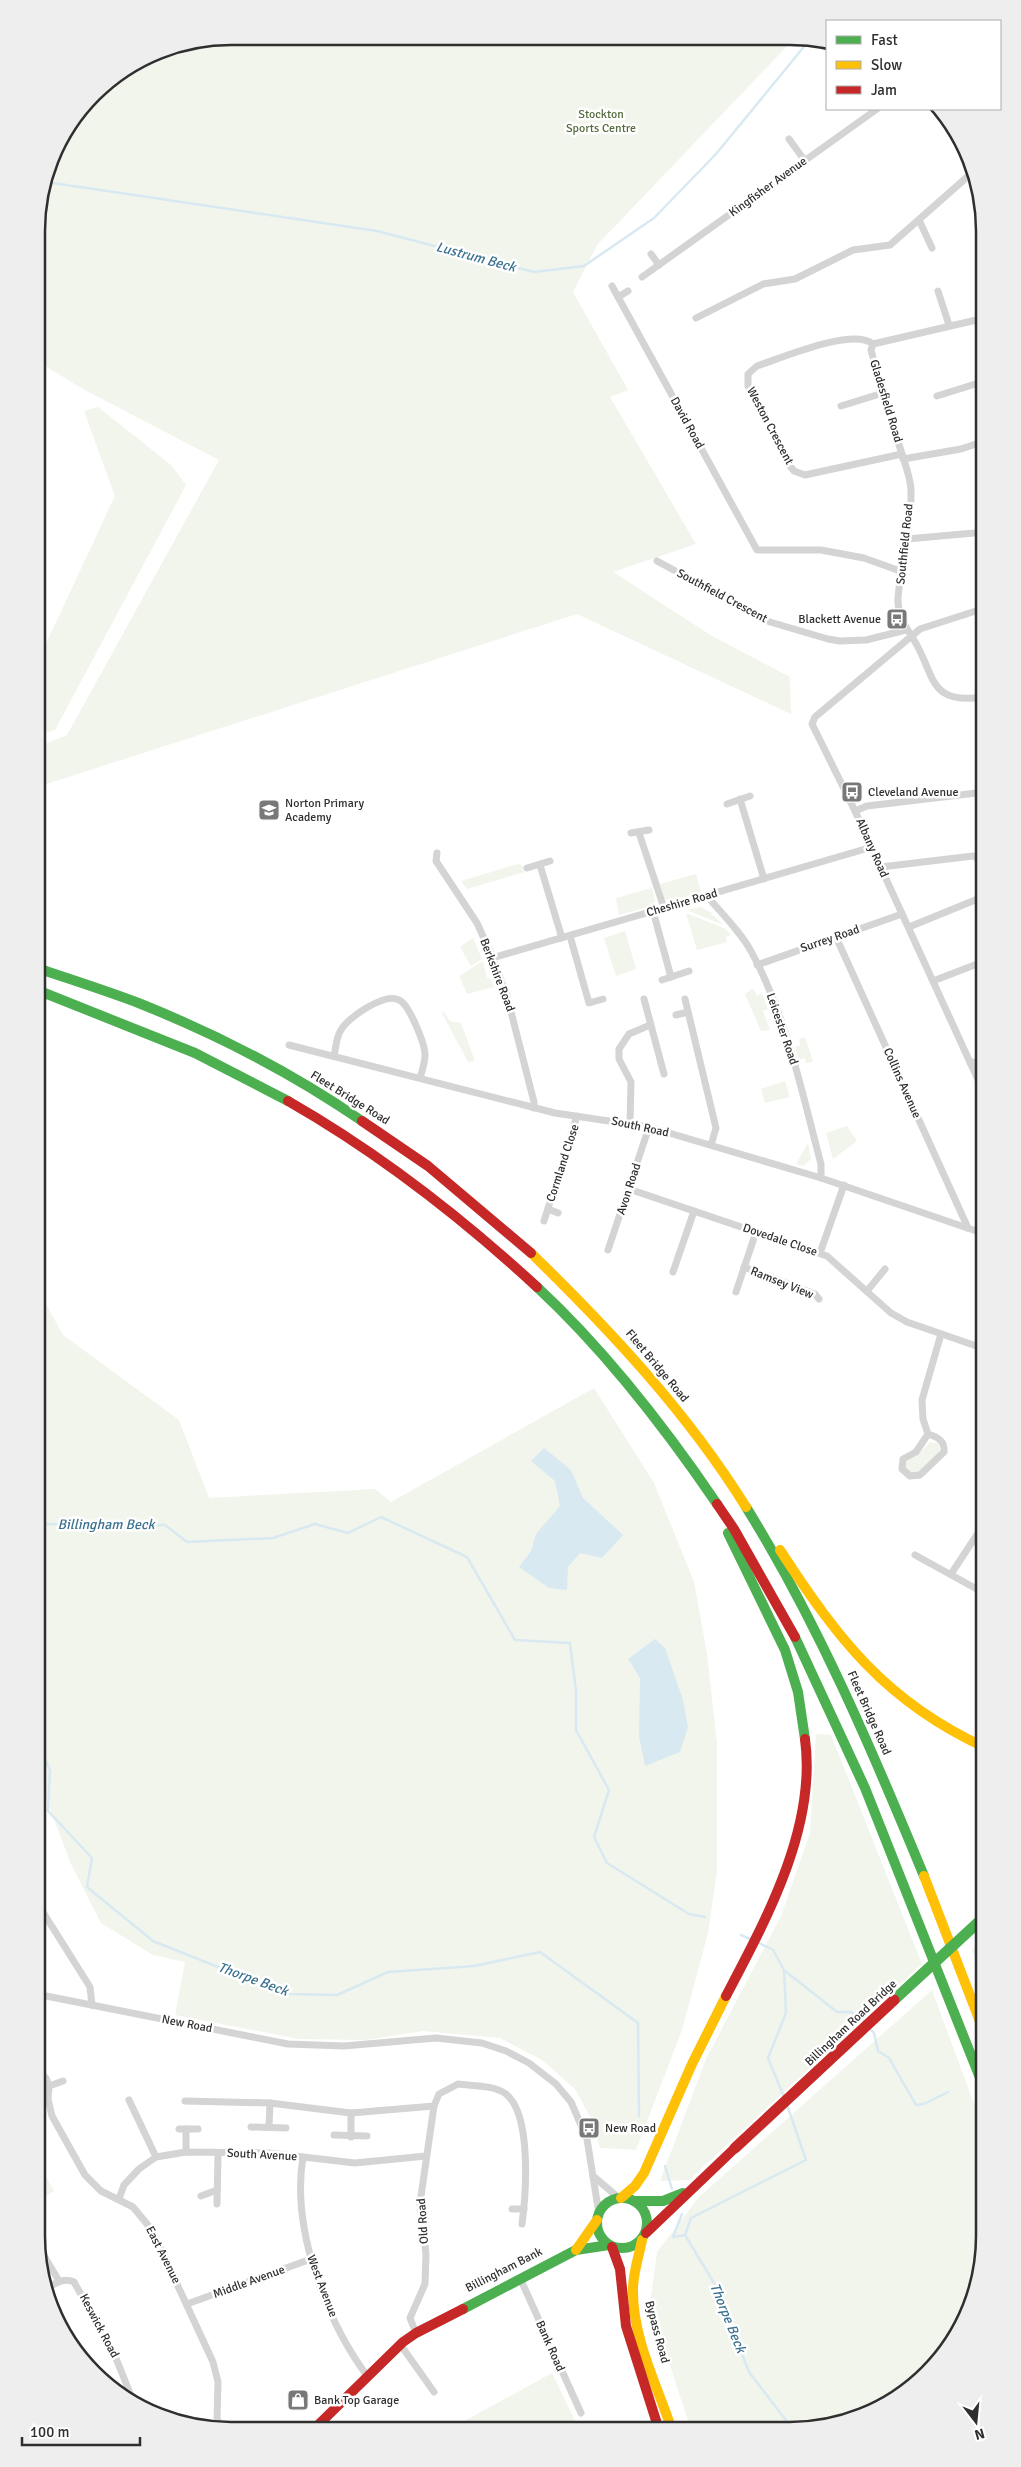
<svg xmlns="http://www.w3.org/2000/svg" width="1021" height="2467" viewBox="0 0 1021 2467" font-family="Signika,sans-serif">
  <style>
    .green { fill: #f1f5ec }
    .water { fill: #d9e9f2 }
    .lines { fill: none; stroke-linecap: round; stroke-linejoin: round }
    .stream { stroke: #d9e9f2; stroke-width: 2.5 }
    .street { stroke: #d4d4d4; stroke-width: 7 }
    .fast { stroke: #4caf50; stroke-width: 10 }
    .slow { stroke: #ffc107; stroke-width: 10 }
    .jam { stroke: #c62828; stroke-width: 10 }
    .fast-bridge { stroke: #4caf50; stroke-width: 11 }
    .jam-bridge { stroke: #c62828; stroke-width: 11 }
    .labels { text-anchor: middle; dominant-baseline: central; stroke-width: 5; stroke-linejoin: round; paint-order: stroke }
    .park-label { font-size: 12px; fill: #546b3c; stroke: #fff }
    .street-label { font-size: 12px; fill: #2f2f2f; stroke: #fff }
    .poi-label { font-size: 12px; fill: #2f2f2f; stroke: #fff; text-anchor: start }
    .water-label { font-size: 14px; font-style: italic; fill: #3d7391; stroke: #fff }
    .rim { fill: none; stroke: #2f2f2f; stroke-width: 2.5 }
  </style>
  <rect width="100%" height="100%" fill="#fff"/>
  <g class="green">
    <polygon points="231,36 793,40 597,245 573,292 628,390 610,397 696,544 613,572 712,636 790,677 791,714 577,614 37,787 37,747 67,735 219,460 83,389 37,361 37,218 56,145 102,85 157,51"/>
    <polygon points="98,407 171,465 186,485 55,730 37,735 37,663 115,496 84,411"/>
    <polygon points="518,864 522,865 524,872 467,889 461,881"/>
    <polygon points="696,874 701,892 671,901 665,899 660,884"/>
    <polygon points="652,888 655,901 652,906 619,915 616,898"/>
    <polygon points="701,907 712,913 711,915 714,916 723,925 687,910"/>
    <polygon points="686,913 726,929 731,935 726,937 727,942 697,950"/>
    <polygon points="625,931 636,969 616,976 604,938"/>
    <polygon points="473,938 482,959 471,966 460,947"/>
    <polygon points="483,961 487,978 491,979 494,987 467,994 459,976"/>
    <polygon points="753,988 757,996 762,993 768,1009 763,1011 770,1030 761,1031 745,994"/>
    <polygon points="444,1012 450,1021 461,1023 475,1061 468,1062 442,1013"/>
    <polygon points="805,1037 813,1062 806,1063 805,1058 799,1060 795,1047 800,1045 799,1039"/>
    <polygon points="785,1081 790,1097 765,1103 761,1089"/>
    <polygon points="847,1126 857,1141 833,1159 826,1133"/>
    <polygon points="808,1143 811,1159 803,1166 796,1164"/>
    <polygon points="36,1299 46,1304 63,1335 179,1420 209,1498 375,1489 391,1502 594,1388 654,1483 694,1582 707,1654 717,1744 717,1871 708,1933 682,2030 636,2150 600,2148 594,2124 575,2089 542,2060 500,2038 423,2031 366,2040 299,2039 175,2015 185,1962 153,1955 101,1923 71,1864 36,1772"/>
    <polygon points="930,1442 938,1443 940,1452 917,1474 911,1474 906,1469 906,1462 918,1455"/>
    <polygon points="816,1734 831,1735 922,1964 689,2180 660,2181 706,2059 781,1916 810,1833"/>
    <polygon points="984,1938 984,1986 972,1950"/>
    <polygon points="932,1990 984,2131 984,2248 974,2299 944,2355 898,2398 840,2424 790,2431 691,2430 650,2304 657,2252 699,2197"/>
    <polygon points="36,2158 54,2191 36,2202"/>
    <polygon points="552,2373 579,2429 450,2429"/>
  </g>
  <g class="water">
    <polygon points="544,1448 571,1470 583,1498 623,1535 602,1558 580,1553 568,1567 567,1590 549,1588 519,1567 531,1551 536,1534 560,1506 555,1481 531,1461"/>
    <polygon points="655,1639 665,1648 683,1700 688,1727 680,1752 645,1766 639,1736 640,1678 628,1659"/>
  </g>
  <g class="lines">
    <g class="stream">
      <polyline points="46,182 377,231 534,272 584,266 654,218 716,154 807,43 815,40"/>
      <polyline points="36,1524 165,1525 187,1542 273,1538 315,1524 348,1533 381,1517 467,1557 515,1640 570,1643 576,1691 576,1730 609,1790 594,1837 607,1863 689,1914 705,1917"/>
      <polyline points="36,1739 50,1770 48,1811 92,1858 87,1887 153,1941 286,1994 337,1995 388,1972 474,1966 540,1952 638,2023 639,2116"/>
      <polyline points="741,1935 752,1940"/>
      <polyline points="759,1943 773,1950 784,1970 837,2012 851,2012 865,2022"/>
      <polyline points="784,1970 786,2013 768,2058 784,2097"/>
      <polyline points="870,2028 874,2033 878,2051 889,2058 916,2105 924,2104 948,2092"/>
      <polyline points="665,2166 672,2189"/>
      <polyline points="682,2214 673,2237 685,2235 714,2283 749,2372 791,2427 790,2431"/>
      <polyline points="685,2235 691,2218 806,2160 787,2105"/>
    </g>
    <g class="street">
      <polyline points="789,139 805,161"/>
      <polyline points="970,175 982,207"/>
      <polyline points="919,220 932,248"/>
      <polyline points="651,254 659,265"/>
      <polyline points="642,277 877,109"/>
      <polyline points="612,286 757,550 821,550 864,558 903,572"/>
      <polyline points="938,291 949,325"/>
      <polyline points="618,297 628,291"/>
      <polyline points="696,318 763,284 795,279 853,250 890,245 974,171"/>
      <path d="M 873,344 L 871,350 C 879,381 888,411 898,441 C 902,456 910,474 911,489 C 912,526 901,562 898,598 C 897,615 906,627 914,640 C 936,676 927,705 985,697"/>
      <path d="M 873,344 C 853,327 781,358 757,366 L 748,374 L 748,386 L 790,466 L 794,471 L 805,475 L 902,454"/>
      <polyline points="873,344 985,318"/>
      <polyline points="937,396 985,381"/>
      <polyline points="841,406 883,393"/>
      <polyline points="903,459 961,449 985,441"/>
      <polyline points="907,539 974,533"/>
      <polyline points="657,561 770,622 828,639 840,641 866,640 906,630"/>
      <polyline points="740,799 764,879"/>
      <polyline points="727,804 750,796"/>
      <polyline points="855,811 867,806 985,792"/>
      <polyline points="631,833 649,830"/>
      <polyline points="639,833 664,908"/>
      <polyline points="437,853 436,861 477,923 491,954 507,996 534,1102 534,1108"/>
      <polyline points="540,865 562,938"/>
      <polyline points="881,867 973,856 980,860 985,868"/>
      <polyline points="527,868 550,861"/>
      <path d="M 707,896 C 722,914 741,932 752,953 C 787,1018 802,1093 821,1164 L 821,1178"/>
      <polyline points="653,911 671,977"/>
      <polyline points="909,927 985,896"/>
      <polyline points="570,936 589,1003 603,999"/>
      <polyline points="836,937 968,1228"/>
      <polyline points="492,958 872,847"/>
      <polyline points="757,965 902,914"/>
      <polyline points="662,980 689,971"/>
      <polyline points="933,981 985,961"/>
      <polyline points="644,999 664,1074"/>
      <polyline points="685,999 716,1128 711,1145"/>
      <polyline points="676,1015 688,1012"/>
      <polyline points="289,1045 555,1113 649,1127 821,1178 985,1234"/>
      <path d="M 334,1056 C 336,1048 336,1037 341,1030 C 347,1018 385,992 399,1000 C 409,1004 425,1044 425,1055 C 425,1063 422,1071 420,1078"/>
      <polyline points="970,1062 985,1063"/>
      <polyline points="985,1095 855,811 812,724 815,717 920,629 985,608"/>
      <polyline points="630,1124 631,1082 619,1059 619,1049 629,1034 650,1025"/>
      <polyline points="629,1189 827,1256 891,1313 907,1322 985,1349"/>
      <polyline points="548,1209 558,1213"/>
      <polyline points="544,1221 577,1116"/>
      <polyline points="608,1250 649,1127"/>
      <polyline points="820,1253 844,1185"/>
      <polyline points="744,1267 815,1294 819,1299"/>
      <polyline points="673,1272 694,1211"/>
      <polyline points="867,1291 885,1269"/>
      <polyline points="736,1292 756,1232"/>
      <path d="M 928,1434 L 916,1452 L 903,1459 L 902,1469 L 910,1476 L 920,1475 L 944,1452 C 945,1441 938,1437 928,1434 L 923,1419 L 922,1400 L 941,1334"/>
      <polyline points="915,1555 984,1593"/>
      <polyline points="951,1574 984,1524"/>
      <polyline points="36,1901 90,1987 92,2005"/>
      <polyline points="36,1994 288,2044 344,2046 436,2038 482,2043 506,2051 529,2063 556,2084 571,2102 587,2139 599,2214"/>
      <polyline points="36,2069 46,2078 49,2086 48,2099 52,2116 85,2175 101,2191 133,2207 152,2230 213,2362 218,2382 217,2418 220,2427"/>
      <polyline points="49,2086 63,2081"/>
      <polyline points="129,2100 156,2157"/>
      <polyline points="185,2101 270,2103 351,2113 434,2106"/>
      <polyline points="351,2113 351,2137"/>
      <polyline points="269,2126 270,2103"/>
      <polyline points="251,2127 286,2128"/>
      <polyline points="179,2129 198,2129"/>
      <polyline points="186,2129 186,2152"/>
      <polyline points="334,2135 367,2136"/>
      <path d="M 303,2157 C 291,2228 326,2321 368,2377"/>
      <polyline points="593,2176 619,2198"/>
      <polyline points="201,2196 217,2190"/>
      <polyline points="119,2199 124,2185 139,2169 156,2157 186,2152 269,2153 355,2163 426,2156"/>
      <polyline points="217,2204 218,2153"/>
      <polyline points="512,2209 524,2209"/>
      <polyline points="37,2244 59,2281"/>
      <polyline points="520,2278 581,2413"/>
      <path d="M 44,2290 C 54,2284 63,2277 74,2282 L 113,2351 L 134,2403"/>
      <polyline points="187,2304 311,2259"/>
      <path d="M 416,2333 L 410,2318 L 425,2284 L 426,2254 L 420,2203 L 434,2106 L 439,2094 L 458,2084 C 472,2086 494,2085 506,2094 C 532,2115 526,2194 522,2224"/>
      <polyline points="400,2344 434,2392"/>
    </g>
    <g class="fast">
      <path d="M 37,968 C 72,980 107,991 141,1004 C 218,1035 294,1074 362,1121"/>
      <polyline points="37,990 195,1053 288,1101"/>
      <path d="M 537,1287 C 606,1351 664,1426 717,1504"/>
      <path d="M 746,1507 C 818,1623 872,1750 924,1876"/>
      <polyline points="728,1533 785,1650 798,1692 805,1739"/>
      <polyline points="795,1637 865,1788 984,2088"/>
      <circle cx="622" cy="2223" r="25"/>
      <polyline points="634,2201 663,2201 683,2193"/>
      <polyline points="463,2309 576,2250 609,2245"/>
    </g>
    <g class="slow">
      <path d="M 531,1253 C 610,1330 687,1412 746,1507"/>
      <path d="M 780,1550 C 838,1639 885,1701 984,1747"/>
      <polyline points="924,1876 984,2032"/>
      <polyline points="621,2198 635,2186 644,2173 692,2064 726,1996"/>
      <path d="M 642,2240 C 639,2256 633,2273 633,2289 C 632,2337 657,2385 672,2430"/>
      <polyline points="576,2250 597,2220"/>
    </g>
    <g class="jam">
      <path d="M 288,1101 C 379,1153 460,1216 537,1287"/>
      <polyline points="362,1121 428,1166 531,1253"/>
      <polyline points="717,1504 734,1529 795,1637"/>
      <path d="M 726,1996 C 766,1920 817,1827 805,1739"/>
      <polyline points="646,2233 735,2148"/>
      <polyline points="612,2247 620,2269 626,2326 659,2430"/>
      <polyline points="315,2428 403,2342 416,2333 463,2309"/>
    </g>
    <polyline class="fast-bridge" points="894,2000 984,1917"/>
    <polyline class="jam-bridge" points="735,2148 894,2000"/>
  </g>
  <defs>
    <g id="bus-square" transform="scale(1.125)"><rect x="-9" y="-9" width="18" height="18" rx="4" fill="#787878" stroke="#fff"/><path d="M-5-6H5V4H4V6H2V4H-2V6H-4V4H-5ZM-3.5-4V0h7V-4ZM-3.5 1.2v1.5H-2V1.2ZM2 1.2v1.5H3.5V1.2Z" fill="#fff"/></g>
    <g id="school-square" transform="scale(1.125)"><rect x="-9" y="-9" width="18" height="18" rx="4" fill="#787878" stroke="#fff"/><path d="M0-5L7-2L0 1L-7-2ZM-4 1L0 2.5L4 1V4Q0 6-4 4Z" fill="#fff"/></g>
    <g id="shop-square" transform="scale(1.125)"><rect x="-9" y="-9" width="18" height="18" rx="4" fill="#787878" stroke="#fff"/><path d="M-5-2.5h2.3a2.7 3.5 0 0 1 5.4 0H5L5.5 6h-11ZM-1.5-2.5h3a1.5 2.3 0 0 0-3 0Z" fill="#fff"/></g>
  </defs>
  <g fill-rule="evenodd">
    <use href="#bus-square" x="897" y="619"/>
    <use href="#bus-square" x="852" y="792"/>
    <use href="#school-square" x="269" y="810"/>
    <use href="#bus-square" x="589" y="2128"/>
    <use href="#shop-square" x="298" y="2400"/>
  </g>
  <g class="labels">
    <g class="park-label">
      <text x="601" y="114">Stockton<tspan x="601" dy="14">Sports Centre</tspan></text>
    </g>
    <g class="street-label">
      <text transform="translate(768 187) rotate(-36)">Kingfisher Avenue</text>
      <text transform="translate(886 401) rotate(73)">Gladesfield Road</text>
      <text transform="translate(687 423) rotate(61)">David Road</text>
      <text transform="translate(770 426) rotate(62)">Weston Crescent</text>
      <text transform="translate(905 544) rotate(-84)">Southfield Road</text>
      <text transform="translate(722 596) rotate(28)">Southfield Crescent</text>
      <text transform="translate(872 848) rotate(66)">Albany Road</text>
      <text transform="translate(682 903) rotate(-16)">Cheshire Road</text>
      <text transform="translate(830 939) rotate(-19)">Surrey Road</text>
      <text transform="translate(497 975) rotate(69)">Berkshire Road</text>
      <text transform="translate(782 1029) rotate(71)">Leicester Road</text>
      <text transform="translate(902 1083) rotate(66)">Collins Avenue</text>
      <text transform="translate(350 1098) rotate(32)">Fleet Bridge Road</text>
      <text transform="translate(640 1127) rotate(12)">South Road</text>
      <text transform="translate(563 1163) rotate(-72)">Cormland Close</text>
      <text transform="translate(629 1189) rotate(-72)">Avon Road</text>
      <text transform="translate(780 1240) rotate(19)">Dovedale Close</text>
      <text transform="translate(782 1283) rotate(22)">Ramsey View</text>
      <text transform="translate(657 1366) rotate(50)">Fleet Bridge Road</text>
      <text transform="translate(869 1713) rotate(66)">Fleet Bridge Road</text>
      <text transform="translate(851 2023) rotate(-43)">Billingham Road Bridge</text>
      <text transform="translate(187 2024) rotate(11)">New Road</text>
      <text transform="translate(262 2155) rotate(3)">South Avenue</text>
      <text transform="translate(423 2221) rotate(-94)">Old Road</text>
      <text transform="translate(163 2255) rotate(63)">East Avenue</text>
      <text transform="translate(504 2270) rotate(-27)">Billingham Bank</text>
      <text transform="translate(249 2282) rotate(-20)">Middle Avenue</text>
      <text transform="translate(322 2286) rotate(69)">West Avenue</text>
      <text transform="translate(99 2326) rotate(62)">Keswick Road</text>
      <text transform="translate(657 2332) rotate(75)">Bypass Road</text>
      <text transform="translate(550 2346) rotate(66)">Bank Road</text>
    </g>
    <g class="poi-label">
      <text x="881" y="619" text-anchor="end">Blackett Avenue</text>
      <text x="868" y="792">Cleveland Avenue</text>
      <text x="285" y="803">Norton Primary<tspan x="285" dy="14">Academy</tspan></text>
      <text x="605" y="2128">New Road</text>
      <text x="314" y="2400">Bank Top Garage</text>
    </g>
    <g class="water-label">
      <text transform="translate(476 257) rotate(15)">Lustrum Beck</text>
      <text x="106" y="1524">Billingham Beck</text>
      <text transform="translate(253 1979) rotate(20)">Thorpe Beck</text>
      <text transform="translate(728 2318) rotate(68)">Thorpe Beck</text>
    </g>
  </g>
  <path d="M0 0H1021V2467H0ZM231 45H790A186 186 0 0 1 976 231V2236A186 186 0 0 1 790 2422H231A186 186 0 0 1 45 2236V231A186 186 0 0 1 231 45Z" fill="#eee" fill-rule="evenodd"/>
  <path class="rim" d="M231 45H790A186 186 0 0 1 976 231V2236A186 186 0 0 1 790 2422H231A186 186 0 0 1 45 2236V231A186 186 0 0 1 231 45Z"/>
  <rect x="826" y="20" width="175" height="90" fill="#ffffff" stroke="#acacac"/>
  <rect x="836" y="36" width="25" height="8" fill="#4caf50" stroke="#acacac"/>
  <text x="871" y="45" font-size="15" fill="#2f2f2f">Fast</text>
  <rect x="836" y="61" width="25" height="8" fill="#ffc107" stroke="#acacac"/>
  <text x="871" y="70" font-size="15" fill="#2f2f2f">Slow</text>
  <rect x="836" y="86" width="25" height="8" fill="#c62828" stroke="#acacac"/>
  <text x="871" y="95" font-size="15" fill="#2f2f2f">Jam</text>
  <g transform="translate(976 2422) rotate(164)" stroke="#ffffff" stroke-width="4" paint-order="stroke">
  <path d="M0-4L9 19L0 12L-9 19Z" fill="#2f2f2f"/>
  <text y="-8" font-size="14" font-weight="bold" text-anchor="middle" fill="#2f2f2f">N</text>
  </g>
  <path d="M22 2437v8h118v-8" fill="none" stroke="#2f2f2f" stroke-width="2.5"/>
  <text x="30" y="2437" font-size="15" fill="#2f2f2f" stroke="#ffffff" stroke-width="4" paint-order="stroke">100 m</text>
</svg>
